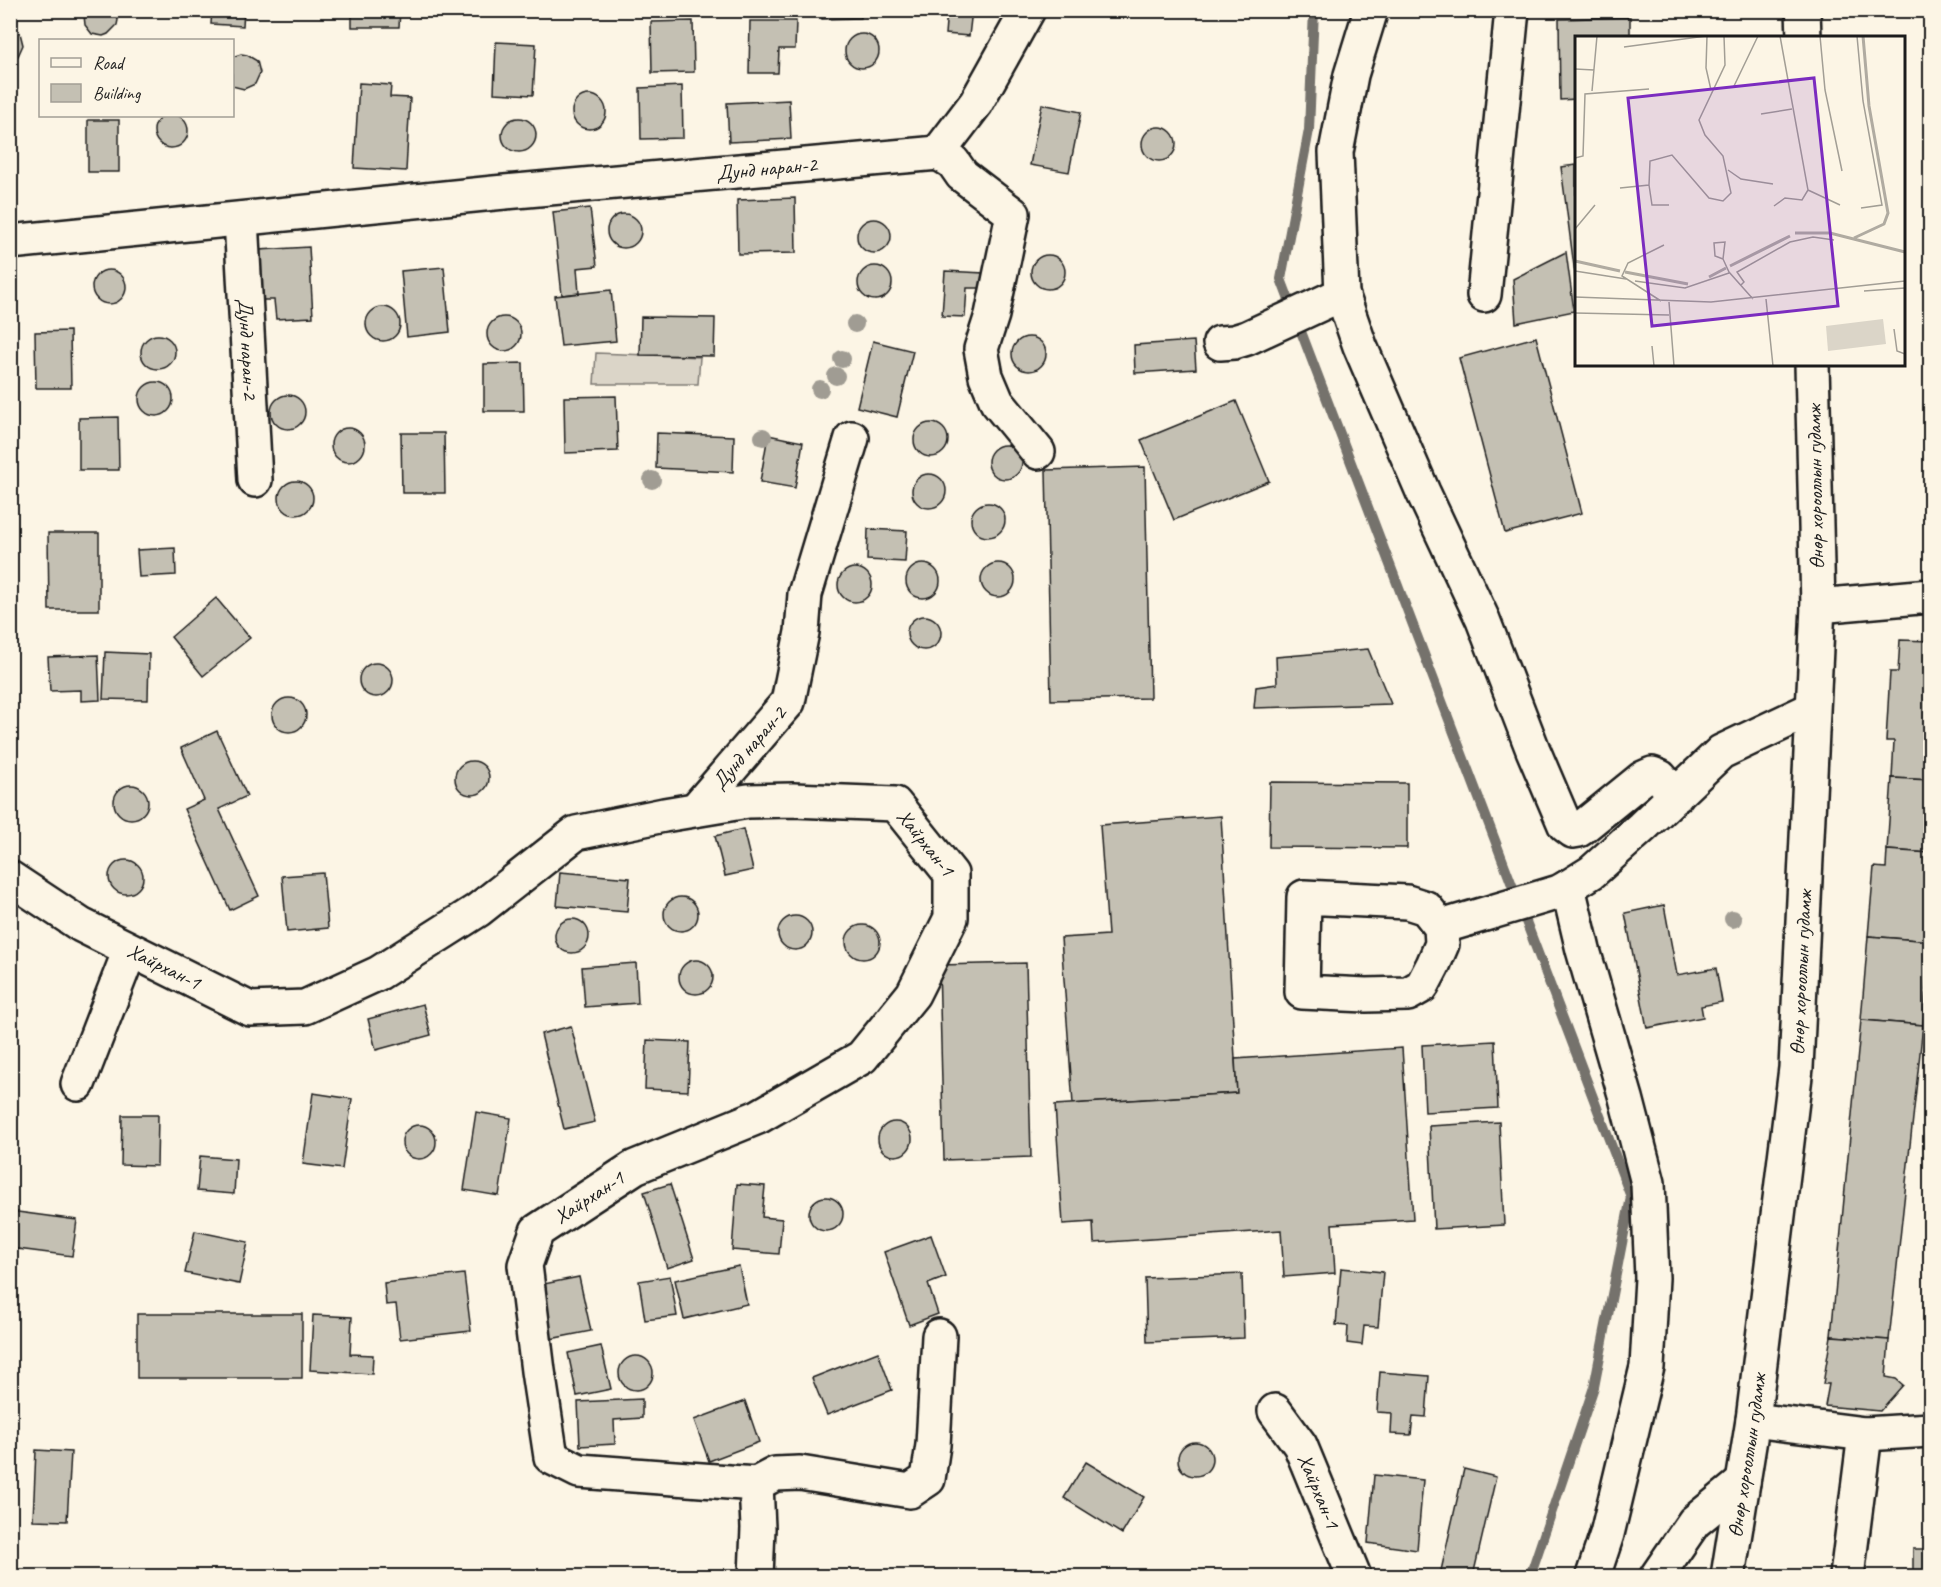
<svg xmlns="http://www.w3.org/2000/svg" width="1941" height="1587" viewBox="0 0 1941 1587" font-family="Caveat,sans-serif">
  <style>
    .green { fill: #dbd5c8; stroke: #7c7872; stroke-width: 1.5 }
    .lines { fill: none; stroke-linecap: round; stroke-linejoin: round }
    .stream { stroke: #75726c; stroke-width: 10 }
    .building { fill: #c4c0b3; stroke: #1c1c1c; stroke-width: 1.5 }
    .minor-casing { stroke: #1c1c1c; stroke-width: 38 }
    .major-casing { stroke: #1c1c1c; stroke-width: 38 }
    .minor { stroke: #fcf5e5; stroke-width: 33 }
    .major { stroke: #fcf5e5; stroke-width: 33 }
    .tree { fill: #a09c93 }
    .labels { text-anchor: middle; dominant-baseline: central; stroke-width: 5; stroke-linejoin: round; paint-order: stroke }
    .street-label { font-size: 21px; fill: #1c1c1c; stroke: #fcf5e5 }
    .inset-river { fill: none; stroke: #b0aba1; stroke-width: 3 }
    .inset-road { fill: none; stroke: #a29e95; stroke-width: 1.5 }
    .view { fill: #7b2cbf; fill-opacity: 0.15; stroke: #7b2cbf; stroke-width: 3 }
    .inset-edge { fill: none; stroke: #1c1c1c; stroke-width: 3 }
  </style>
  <rect width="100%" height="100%" fill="#fcf5e5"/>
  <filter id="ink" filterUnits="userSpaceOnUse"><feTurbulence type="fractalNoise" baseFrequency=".0167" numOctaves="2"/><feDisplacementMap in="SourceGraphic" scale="12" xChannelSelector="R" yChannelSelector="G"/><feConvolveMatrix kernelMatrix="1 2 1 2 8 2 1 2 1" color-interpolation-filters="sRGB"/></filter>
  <g filter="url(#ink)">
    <polygon class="green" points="596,353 700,357 698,384 594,384"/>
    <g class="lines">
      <polyline class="stream" points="1314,10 1309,130 1281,279 1631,1197 1594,1387 1530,1576"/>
    </g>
    <g class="building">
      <polygon points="86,10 116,10 118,20 117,25 108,34 103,36 92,34 85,25 84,15"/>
      <polygon points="212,10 244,10 243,26 211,24"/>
      <polygon points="352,10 400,10 399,27 352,27"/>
      <polygon points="498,10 550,10 550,14 498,16"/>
      <polygon points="822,10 861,10 861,18 822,19"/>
      <polygon points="947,10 972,10 969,36 945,34"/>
      <polygon points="1630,17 1630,38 1576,38 1576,99 1560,100 1559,19"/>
      <polygon points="693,21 694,72 652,73 651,22"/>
      <polygon points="750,21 796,21 795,49 779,49 778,73 749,73"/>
      <polygon points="10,27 20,33 23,45 18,56 10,60"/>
      <circle cx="862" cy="51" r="17"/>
      <polygon points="496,42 536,44 533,95 494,93"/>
      <polygon points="241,54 247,55 257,61 260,73 255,84 244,89 232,86 232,57"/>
      <polygon points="359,83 391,85 390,97 410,98 406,171 354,168"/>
      <polygon points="682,86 683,138 641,139 640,88"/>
      <circle cx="589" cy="112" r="17"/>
      <polygon points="789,100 791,139 729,142 727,103"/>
      <polygon points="1042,104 1081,112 1069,172 1030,165"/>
      <circle cx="171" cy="131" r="17"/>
      <circle cx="519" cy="135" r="17"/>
      <rect x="88" y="120" width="31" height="52"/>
      <circle cx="1159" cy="144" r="17"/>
      <polygon points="1576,165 1576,282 1561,167"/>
      <polygon points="795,198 796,253 738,254 737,200"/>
      <polygon points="590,208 597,266 577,268 579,293 562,295 553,212"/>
      <circle cx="624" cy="231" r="17"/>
      <circle cx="874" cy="236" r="17"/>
      <polygon points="309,247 313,317 276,319 274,300 262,300 259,250"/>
      <polygon points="1566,252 1574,311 1516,323 1513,279"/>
      <circle cx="1048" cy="272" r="17"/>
      <circle cx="875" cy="283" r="17"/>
      <polygon points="444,267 450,332 407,337 401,271"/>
      <circle cx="109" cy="287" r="17"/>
      <polygon points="945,271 984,273 983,288 967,288 965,317 942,316"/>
      <polygon points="611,290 616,341 561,346 555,296"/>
      <circle cx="383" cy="324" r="17"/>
      <circle cx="504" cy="334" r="17"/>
      <polygon points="641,317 715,318 714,356 640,355"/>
      <polygon points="70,331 71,388 36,388 35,332"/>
      <circle cx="158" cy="352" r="17"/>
      <circle cx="1029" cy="354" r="17"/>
      <polygon points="1536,337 1582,513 1505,533 1459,358"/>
      <polygon points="873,341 913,351 897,417 857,407"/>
      <polygon points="1194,341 1196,369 1135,373 1134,345"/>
      <polygon points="523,363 524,411 484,411 484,364"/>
      <circle cx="156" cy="399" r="17"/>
      <circle cx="288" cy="412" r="17"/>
      <polygon points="616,396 618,451 565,453 564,397"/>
      <polygon points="1236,401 1269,481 1174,520 1141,440"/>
      <polygon points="118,417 119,470 79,470 79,418"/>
      <circle cx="931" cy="440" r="17"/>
      <circle cx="348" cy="445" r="17"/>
      <polygon points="401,433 444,433 445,493 402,493"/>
      <polygon points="657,433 734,436 733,472 656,468"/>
      <polygon points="768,435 803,442 795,488 760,482"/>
      <circle cx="1005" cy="462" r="17"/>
      <polygon points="1145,467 1150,698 1051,700 1046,470"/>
      <circle cx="929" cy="491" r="17"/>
      <circle cx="296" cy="498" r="17"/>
      <circle cx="988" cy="520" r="17"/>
      <polygon points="868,529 907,531 905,562 867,560"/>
      <polygon points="48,533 99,533 99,610 49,610"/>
      <polygon points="175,548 176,575 139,577 137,550"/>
      <circle cx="998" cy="580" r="17"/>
      <circle cx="923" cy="581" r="17"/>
      <circle cx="855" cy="585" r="17"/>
      <polygon points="216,598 250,638 203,676 171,637"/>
      <circle cx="924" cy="633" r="17"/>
      <polygon points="1900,640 1930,641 1930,780 1892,778 1894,741 1886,741 1890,672 1898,672"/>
      <polygon points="1368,649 1391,704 1254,708 1256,687 1277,684 1276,657"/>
      <polygon points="105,652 149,654 148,700 103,699"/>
      <polygon points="98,655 100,700 81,701 81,690 50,691 48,657"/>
      <circle cx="376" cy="680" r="17"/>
      <circle cx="289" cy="715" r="17"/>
      <polygon points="217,731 247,796 219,809 259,896 230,910 184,809 204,800 181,748"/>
      <circle cx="472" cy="778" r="17"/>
      <polygon points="1892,778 1930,780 1930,853 1887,850"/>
      <polygon points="1270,782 1407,783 1407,848 1269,847"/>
      <circle cx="131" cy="802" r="17"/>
      <polygon points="1221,816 1237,1093 1073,1104 1061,938 1108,935 1100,825"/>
      <polygon points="743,829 753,870 725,876 715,836"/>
      <polygon points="1887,850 1930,853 1930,941 1868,936 1874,867 1886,868"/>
      <circle cx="126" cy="877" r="17"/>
      <polygon points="560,872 630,878 627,912 557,906"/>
      <polygon points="323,873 328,928 287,932 282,876"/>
      <circle cx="681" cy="914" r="17"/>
      <polygon points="1664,905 1677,975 1716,968 1722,1002 1701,1006 1703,1017 1647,1028 1625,913"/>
      <circle cx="795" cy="933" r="17"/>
      <circle cx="572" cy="936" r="17"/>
      <circle cx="863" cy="942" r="17"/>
      <polygon points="1868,936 1930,941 1923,1025 1861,1020"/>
      <circle cx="696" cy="977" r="17"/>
      <polygon points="636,963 638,1003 585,1007 582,967"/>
      <polygon points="1026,963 1031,1157 944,1160 939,965"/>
      <polygon points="423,1004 431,1035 376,1050 368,1019"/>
      <polygon points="1861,1020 1923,1025 1889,1340 1831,1336"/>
      <polygon points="571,1026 595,1122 564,1129 541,1034"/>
      <polygon points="647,1040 690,1042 688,1091 645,1089"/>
      <polygon points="1495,1041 1498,1108 1425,1112 1422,1045"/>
      <polygon points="1402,1048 1413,1219 1332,1224 1335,1273 1284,1277 1281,1230 1094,1243 1093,1222 1063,1224 1055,1105 1237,1093 1235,1059"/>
      <polygon points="313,1093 352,1099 342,1169 303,1164"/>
      <polygon points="476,1112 511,1118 499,1196 464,1190"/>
      <polygon points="122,1115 158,1115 157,1166 121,1165"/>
      <circle cx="895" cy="1139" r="17"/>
      <polygon points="1499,1122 1504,1225 1434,1229 1429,1126"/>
      <circle cx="419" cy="1142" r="17"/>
      <polygon points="200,1156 236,1159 234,1194 197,1191"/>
      <polygon points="670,1184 694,1259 667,1268 644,1192"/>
      <polygon points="737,1184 765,1186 762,1217 782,1219 779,1254 732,1250"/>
      <circle cx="826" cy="1214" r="17"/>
      <polygon points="10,1211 77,1220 72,1256 10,1248"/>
      <polygon points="195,1231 248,1242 239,1284 185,1273"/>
      <polygon points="931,1235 946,1277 928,1284 938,1314 909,1325 884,1252"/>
      <polygon points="739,1266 747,1304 684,1319 675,1280"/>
      <polygon points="1341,1268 1383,1272 1378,1327 1364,1326 1362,1345 1347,1343 1348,1326 1336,1325"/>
      <polygon points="10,1269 17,1270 11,1331 10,1331"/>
      <polygon points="464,1274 471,1331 400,1339 396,1304 386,1305 384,1283"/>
      <polygon points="1242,1274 1244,1338 1147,1342 1145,1278"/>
      <polygon points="670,1276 677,1316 645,1320 639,1281"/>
      <polygon points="579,1277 591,1331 550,1339 539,1285"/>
      <rect x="137" y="1314" width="165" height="64"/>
      <polygon points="313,1315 352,1317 350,1354 373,1355 372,1374 310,1370"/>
      <polygon points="1831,1336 1889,1340 1886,1377 1896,1379 1903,1385 1880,1411 1825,1406 1829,1384 1823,1384"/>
      <polygon points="601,1346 611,1389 577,1396 568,1353"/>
      <polygon points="878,1352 892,1390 827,1415 812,1378"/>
      <circle cx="636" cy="1373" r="17"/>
      <polygon points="1380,1372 1429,1376 1426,1417 1413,1416 1411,1435 1391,1434 1392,1413 1377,1412"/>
      <polygon points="642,1399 642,1418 614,1420 615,1444 580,1446 578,1402"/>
      <polygon points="745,1401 759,1442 709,1461 694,1420"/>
      <circle cx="1195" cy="1459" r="17"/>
      <polygon points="36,1450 71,1452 67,1521 33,1520"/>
      <polygon points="1086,1462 1144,1497 1122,1534 1064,1498"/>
      <polygon points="1464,1469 1496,1477 1473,1576 1445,1576 1440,1575"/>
      <polygon points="1374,1475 1423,1480 1417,1550 1368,1543"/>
      <rect x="1913" y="1549" width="17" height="27"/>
    </g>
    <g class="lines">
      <g class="minor-casing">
        <g id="minor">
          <polyline points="1371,10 1351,75 1336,152 1342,294 1360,346 1423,492 1483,620 1533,750 1565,825 1573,831 1579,830 1643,778 1652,774 1660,777 1676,796"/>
          <polyline points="938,153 976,103 1028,10"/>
          <path id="s1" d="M 241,219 L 255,480"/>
          <path id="s2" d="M 10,242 L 494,193 L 938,153 L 953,162 L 962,175 L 1013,214 L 992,315 L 981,349 L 986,376 L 997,402 L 1038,452"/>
          <polyline points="1484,295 1512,10"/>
          <polyline points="1220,343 1234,342 1247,338 1342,294"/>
          <polyline points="1818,606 1930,596"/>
          <path id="s3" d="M 696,809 L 788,702 L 802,632 L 805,594 L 852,438"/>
          <path id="s4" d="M 10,878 L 81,925 L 250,1009 L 305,1007 L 379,973 L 478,910 L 576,833 L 664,815 L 748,801 L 793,800 L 895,804 L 951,874 L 951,918 L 913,994 L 862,1057 L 758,1117 L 635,1167 L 537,1231 L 525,1265 L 538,1371 L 551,1457 L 579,1471 L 756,1484 L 758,1528 L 756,1576"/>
          <polyline points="1568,887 1583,950 1626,1098 1648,1183 1652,1278 1647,1367 1607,1534 1593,1576"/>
          <polyline points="1441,927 1442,944 1433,965 1422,986 1408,994 1366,995 1302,992 1304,897 1407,902 1426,908 1441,927 1559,892 1568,887 1592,872 1642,827 1721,752 1812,709"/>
          <polyline points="78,1084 130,950"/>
          <path id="s5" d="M 1275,1411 L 1300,1445 L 1354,1576"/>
          <polyline points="1753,1420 1865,1434 1930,1430"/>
          <polyline points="756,1484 775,1474 800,1473 910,1491 928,1479 933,1445 939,1336"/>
          <polyline points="1657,1576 1694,1522 1743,1482"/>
          <polyline points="1847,1576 1865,1434"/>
        </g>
      </g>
      <g class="major-casing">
        <g id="major">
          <polyline points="1803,10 1804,38"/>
          <path id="s6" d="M 1728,1576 L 1753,1420 L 1796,1068 L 1818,606 L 1812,364"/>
        </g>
      </g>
      <use href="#minor" class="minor"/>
      <use href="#major" class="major"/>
    </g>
    <g class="tree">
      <circle cx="855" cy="324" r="9"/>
      <circle cx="842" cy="359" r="9"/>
      <circle cx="836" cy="376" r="9"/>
      <circle cx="820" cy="389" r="9"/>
      <circle cx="763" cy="437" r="9"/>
      <circle cx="652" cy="480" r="9"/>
      <circle cx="1733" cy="919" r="9"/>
    </g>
  </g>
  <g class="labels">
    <g class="street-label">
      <text stroke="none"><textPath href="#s2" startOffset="760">Дунд наран-2</textPath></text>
      <text stroke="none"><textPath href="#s1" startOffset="130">Дунд наран-2</textPath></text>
      <text transform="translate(1815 487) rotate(-91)">Өнөр хорооллын гудамж</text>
      <text stroke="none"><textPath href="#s3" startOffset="81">Дунд наран-2</textPath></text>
      <text stroke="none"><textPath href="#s4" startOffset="1024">Хайрхан-1</textPath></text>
      <text stroke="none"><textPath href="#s4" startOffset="178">Хайрхан-1</textPath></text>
      <text stroke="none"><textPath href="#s6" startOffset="608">Өнөр хорооллын гудамж</textPath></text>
      <text transform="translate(589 1197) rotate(-33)">Хайрхан-1</text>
      <text stroke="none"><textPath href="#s6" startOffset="122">Өнөр хорооллын гудамж</textPath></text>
      <text stroke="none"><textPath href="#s5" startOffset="92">Хайрхан-1</textPath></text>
    </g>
  </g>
  <g transform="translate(1575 36)">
    <rect width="330" height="330" fill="#fcf5e5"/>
    <path d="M 308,283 L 311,308 L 253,315 L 251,290 Z" fill="#dbd5c8"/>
    <path class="inset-river" d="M 220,197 L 255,197 L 330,216M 279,202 L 309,188 L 313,177 L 294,70 L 288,0M 0,225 L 45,235M 155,230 L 215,200M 50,236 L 113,248M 134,241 L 151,232"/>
    <path class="inset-road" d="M 132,0 L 131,32 L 136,54M 245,0 L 250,54 L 267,135M 282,0 L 288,65 L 307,169 L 286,172M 49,11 L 131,0M 0,33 L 19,34M 159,50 L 183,0M 17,55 L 22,0M 186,78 L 217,73M 0,122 L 8,120 L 10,58 L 74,53M 153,134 L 166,143 L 198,148M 74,149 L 77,169 L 94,169M 45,152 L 74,149 L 75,125 L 97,119 L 134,162 L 148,165 L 156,157 L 148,120 L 130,99 L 124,84 L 150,29 L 149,0M 233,154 L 265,169M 199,170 L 210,162 L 227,164 L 233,154 L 205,0M 0,193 L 20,169M 148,223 L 140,220 L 139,207 L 150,206 L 148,223 L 154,236 L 178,263M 0,235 L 51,243M 60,245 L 110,252 L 154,237M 166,249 L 169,246 L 162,236 L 215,206 L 238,201 L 259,204M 289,255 L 330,252M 0,261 L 136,266 L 330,245M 191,263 L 198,330M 86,265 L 47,240 L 53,227 L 89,209M 94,266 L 99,330M 0,277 L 94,279M 319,293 L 322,315 L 330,318M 77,310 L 79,330"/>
    <path class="view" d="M 239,42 L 263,270 L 77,290 L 53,62 Z"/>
    <rect width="330" height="330" class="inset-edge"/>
  </g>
  <rect width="1941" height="1587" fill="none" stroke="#fcf5e5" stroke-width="36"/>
  <rect x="18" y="18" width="1905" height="1551" fill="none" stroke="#1c1c1c" stroke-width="2" filter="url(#ink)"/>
  <rect x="39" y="39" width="195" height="78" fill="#fcf5e5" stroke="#a29e95" stroke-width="1.5"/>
  <rect x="51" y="58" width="30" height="9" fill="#fcf5e5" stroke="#a29e95" stroke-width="1.5"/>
  <text x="93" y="69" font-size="18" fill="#1c1c1c">Road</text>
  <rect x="51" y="84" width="30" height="18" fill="#c4c0b3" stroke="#a29e95" stroke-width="1.5"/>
  <text x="93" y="99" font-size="18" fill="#1c1c1c">Building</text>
</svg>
